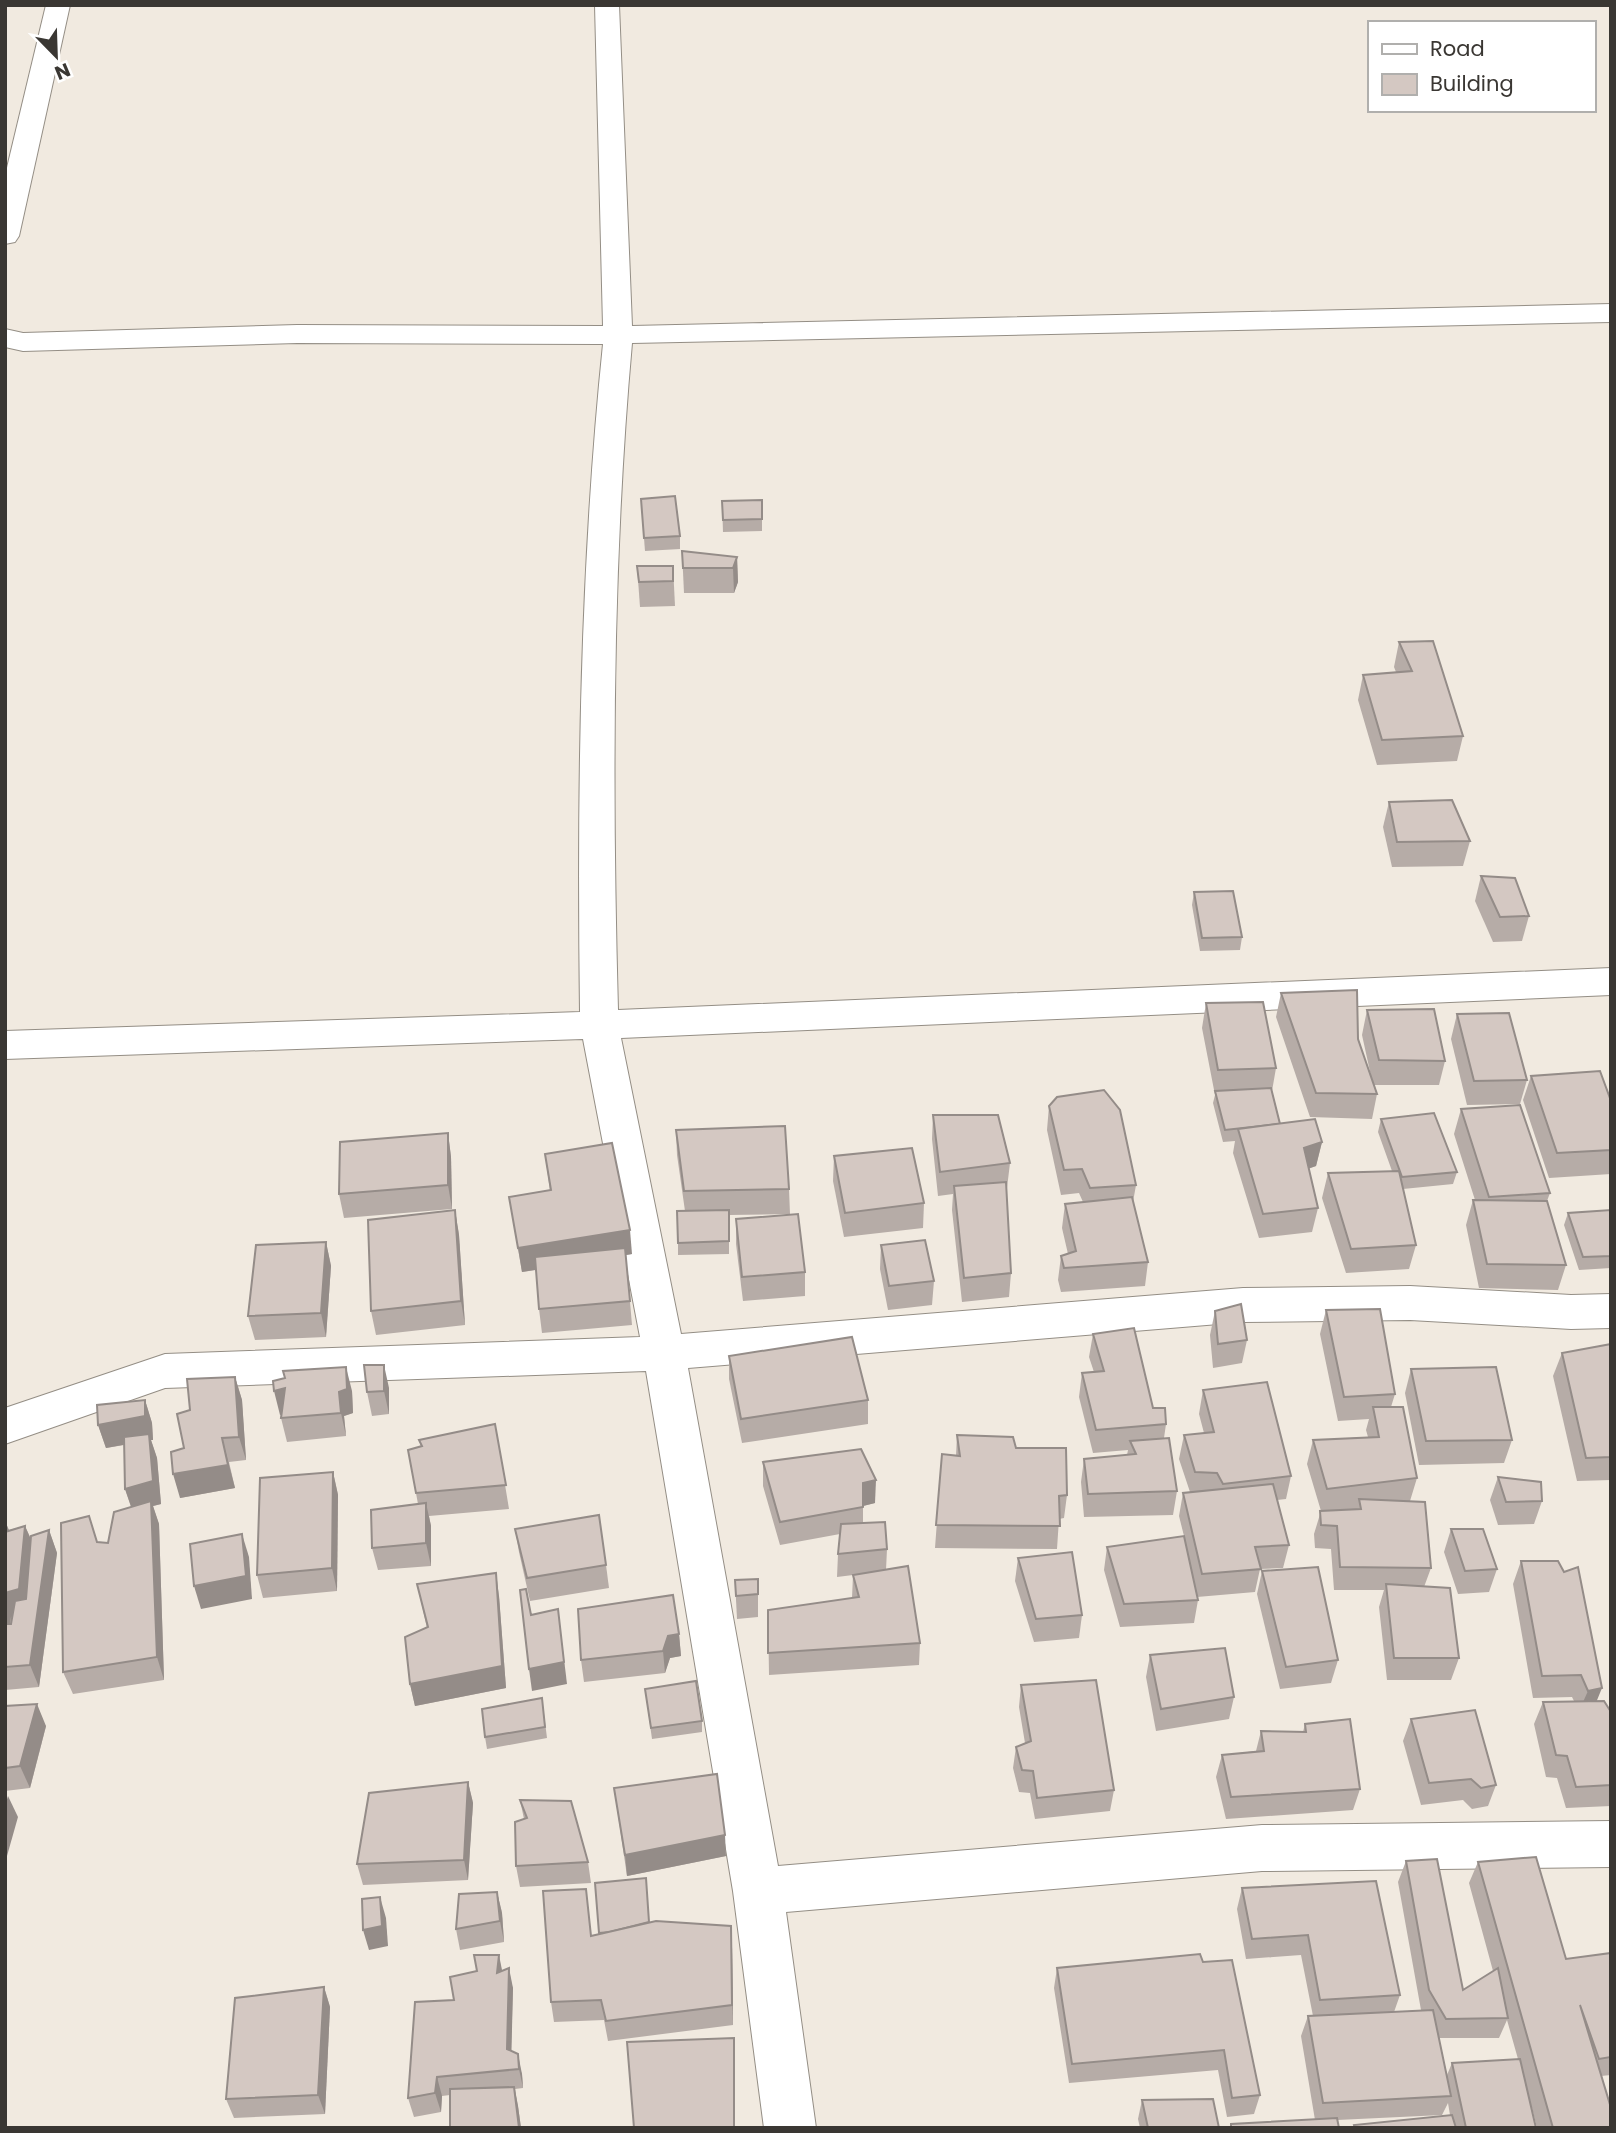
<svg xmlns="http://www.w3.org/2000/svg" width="1616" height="2133" viewBox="0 0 1616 2133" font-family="Poppins,sans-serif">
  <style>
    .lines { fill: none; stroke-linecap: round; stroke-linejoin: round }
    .minor-casing { stroke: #948e85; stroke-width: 2 }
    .minor { fill: #fff; fill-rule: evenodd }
    .wall { fill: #b6aca7; fill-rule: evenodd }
    .shaded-wall { fill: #948c88 }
    .building { fill: #d4c8c2; stroke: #948c88; stroke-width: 2 }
  </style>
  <rect width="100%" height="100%" fill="#f1eae0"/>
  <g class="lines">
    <g class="minor-casing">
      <g id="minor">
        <polygon points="46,5 70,5 19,236 15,242 5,244 5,176"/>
        <path d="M 595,5 L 619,5 L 632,326 L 1611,304 L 1611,322 L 632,343 C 612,565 612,788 618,1010 L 1611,968 L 1611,995 L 621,1038 L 681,1334 L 1243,1288 L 1410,1286 L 1571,1295 L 1611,1294 L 1611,1328 L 1571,1329 L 1410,1320 L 1243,1322 L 688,1368 L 778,1866 L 1262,1825 L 1611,1821 L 1611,1867 L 1262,1871 L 786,1912 L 816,2128 L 764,2128 L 733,1891 L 646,1371 L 165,1388 L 5,1444 L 5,1408 L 165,1354 L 640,1337 L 583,1039 L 5,1059 L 5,1031 L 580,1012 C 577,789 580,566 603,344 L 297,343 L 23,351 L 5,347 L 5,329 L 23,333 L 297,325 L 603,326 Z"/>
      </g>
    </g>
    <use href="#minor" class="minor"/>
  </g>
  <g class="wall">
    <polygon points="641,499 680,536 680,549 645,551"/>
    <polygon points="762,500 762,531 723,532 722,501"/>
    <polygon points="682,551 737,557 738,582 734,593 684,593"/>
    <polygon points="637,566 673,566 675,606 640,607"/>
    <polygon points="1399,642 1463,736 1457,761 1377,765 1358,700 1363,675 1396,672 1394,667"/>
    <polygon points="1389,802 1470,841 1463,866 1392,867 1383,827"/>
    <polygon points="1481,876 1529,916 1522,941 1493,942 1475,901"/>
    <polygon points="1194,892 1242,937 1240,950 1200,951 1192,905"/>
    <polygon points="1281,993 1358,1039 1371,1076 1362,1035 1367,1010 1445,1061 1439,1085 1374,1085 1377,1094 1372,1119 1310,1117 1276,1017"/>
    <polygon points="1206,1003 1276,1068 1272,1091 1280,1124 1322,1142 1316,1166 1308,1169 1318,1208 1312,1232 1259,1238 1233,1153 1235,1141 1223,1142 1213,1103 1215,1095 1202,1028"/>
    <polygon points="1457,1014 1527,1080 1520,1104 1467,1105 1451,1039"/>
    <polygon points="1531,1076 1611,1101 1611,1174 1549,1178 1523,1100"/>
    <polygon points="1049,1106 1136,1185 1133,1202 1148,1262 1145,1286 1061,1292 1058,1280 1061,1256 1068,1254 1062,1228 1065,1204 1083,1202 1079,1193 1061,1195 1047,1130"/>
    <polygon points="1461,1109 1550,1193 1547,1201 1566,1265 1558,1290 1479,1288 1466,1225 1473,1200 1475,1200 1454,1134"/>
    <polygon points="933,1115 1010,1163 1007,1188 1006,1188 1011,1273 1009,1297 962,1302 952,1210 953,1194 938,1196 932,1139"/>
    <polygon points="1381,1119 1457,1172 1453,1184 1403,1189 1416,1245 1409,1269 1346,1273 1322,1198 1328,1173 1392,1171 1378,1132"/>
    <polygon points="676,1130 789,1189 790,1214 729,1215 729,1254 678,1255 678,1243 685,1211 677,1155"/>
    <polygon points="448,1133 451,1157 452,1209 344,1218 339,1194"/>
    <polygon points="545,1154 632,1254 626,1255 632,1325 542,1333 539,1309 536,1270 522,1272 509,1197 550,1191"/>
    <polygon points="834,1156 924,1203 923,1228 844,1237 833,1181"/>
    <polygon points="455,1210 459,1235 465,1325 376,1335 371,1311"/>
    <polygon points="1611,1210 1611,1268 1579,1270 1564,1225 1568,1213"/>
    <polygon points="736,1219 805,1272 805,1296 743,1301 736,1244"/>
    <polygon points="326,1242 331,1266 326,1337 255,1340 248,1316"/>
    <polygon points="881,1245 934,1281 932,1305 888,1310 880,1269"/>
    <polygon points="1326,1310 1395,1394 1391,1407 1417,1478 1410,1501 1431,1568 1424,1587 1459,1658 1451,1680 1387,1680 1379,1607 1384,1590 1334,1590 1331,1549 1315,1548 1314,1534 1321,1511 1307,1464 1313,1440 1368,1437 1366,1430 1369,1419 1338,1421 1320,1334"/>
    <polygon points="1215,1311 1247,1340 1242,1363 1213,1368 1210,1335"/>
    <polygon points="1093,1334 1166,1424 1164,1438 1177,1491 1173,1515 1084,1517 1081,1482 1084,1459 1127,1455 1128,1450 1093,1453 1079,1397 1082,1373 1094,1372 1089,1357"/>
    <polygon points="1611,1344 1611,1480 1577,1481 1553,1376 1562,1353"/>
    <polygon points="729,1356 868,1400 868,1424 742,1443 729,1379"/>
    <polygon points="1411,1369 1512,1440 1504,1463 1419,1465 1405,1393"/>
    <polygon points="235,1377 242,1400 246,1460 229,1462 235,1488 180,1498 184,1448 190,1410"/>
    <polygon points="389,1388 389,1414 372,1416 367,1392"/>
    <polygon points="1203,1390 1291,1476 1286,1499 1277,1500 1289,1545 1283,1568 1260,1569 1255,1592 1197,1597 1198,1600 1194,1623 1120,1627 1104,1570 1107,1547 1184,1536 1179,1516 1183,1493 1190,1492 1179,1459 1184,1435 1204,1433 1199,1414"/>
    <polygon points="352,1391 353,1413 344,1416 346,1436 287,1442 281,1418 281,1414 280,1415"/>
    <polygon points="145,1400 152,1423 153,1440 151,1440 157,1458 161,1504 153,1506 159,1524 164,1680 73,1694 63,1672 99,1543 108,1543 131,1507 125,1489 124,1445 106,1448 98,1425"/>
    <polygon points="495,1424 509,1509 429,1516 431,1526 431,1566 378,1570 372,1548 418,1504 408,1450 421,1446 419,1440"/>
    <polygon points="957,1435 1016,1448 1067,1495 1064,1518 1059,1519 1057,1549 935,1548 942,1454 956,1456"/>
    <polygon points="763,1462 875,1503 863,1506 863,1523 887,1549 886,1570 920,1643 919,1665 769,1675 768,1610 852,1598 853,1575 837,1577 838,1554 840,1534 780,1545 763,1486"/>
    <polygon points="333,1472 338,1495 337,1591 263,1598 257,1575"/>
    <polygon points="1498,1477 1542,1501 1534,1524 1498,1525 1490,1500"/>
    <polygon points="5,1521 9,1530 25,1526 31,1539 49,1530 57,1553 39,1687 5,1690"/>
    <polygon points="515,1529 606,1565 609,1588 530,1601 519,1552"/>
    <polygon points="1451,1529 1497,1569 1489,1592 1458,1594 1444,1552"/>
    <polygon points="1018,1558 1082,1615 1079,1638 1034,1642 1015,1581"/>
    <polygon points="1521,1561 1596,1701 1611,1712 1611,1806 1566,1808 1557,1778 1546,1777 1534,1724 1543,1702 1574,1701 1572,1697 1533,1698 1513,1584"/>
    <polygon points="1262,1571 1338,1660 1331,1683 1280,1689 1257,1594"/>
    <polygon points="758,1579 758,1617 737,1619 735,1580"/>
    <polygon points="417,1584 499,1596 506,1688 415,1706 410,1684 427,1628"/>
    <polygon points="679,1634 681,1656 670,1658 665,1673 584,1682 581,1660"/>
    <polygon points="1150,1655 1234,1697 1229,1719 1156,1731 1146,1677"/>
    <polygon points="1021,1685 1114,1790 1110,1811 1035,1819 1030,1793 1019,1792 1013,1768 1016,1747 1025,1743 1019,1707"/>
    <polygon points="645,1689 702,1721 702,1732 652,1739"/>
    <polygon points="542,1698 547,1738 487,1749 485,1737"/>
    <polygon points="5,1706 46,1726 30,1788 5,1791"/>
    <polygon points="1411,1719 1496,1785 1488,1806 1472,1809 1463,1800 1421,1805 1403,1741"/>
    <polygon points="1305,1724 1360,1789 1353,1810 1226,1819 1216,1777 1222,1755 1256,1751 1261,1731 1303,1732"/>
    <polygon points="468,1782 473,1803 468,1880 363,1885 357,1864"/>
    <polygon points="614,1788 726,1856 627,1876"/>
    <polygon points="520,1800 588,1862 591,1883 520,1887 516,1866 524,1819"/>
    <path d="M 1406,1861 L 1463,1990 L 1493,1971 L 1469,1883 L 1478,1862 L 1566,1959 L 1611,1953 L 1611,2075 L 1601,2076 L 1611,2128 L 1537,2128 L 1531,2104 L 1536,2128 L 1353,2128 L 1354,2125 L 1450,2115 L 1448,2103 L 1442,2115 L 1337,2120 L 1339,2128 L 1230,2128 L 1231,2124 L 1315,2120 L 1301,2036 L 1308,2016 L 1313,2016 L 1301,1955 L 1246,1959 L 1237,1909 L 1242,1888 L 1400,1995 L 1394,2012 L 1421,2010 L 1398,1882 ZM 1507,2020 L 1518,2059 L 1452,2063 L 1447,2075 L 1439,2038 L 1499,2038 Z"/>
    <polygon points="595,1883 649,1922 732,1946 733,2025 608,2041 604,2020 554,2022 551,2002 592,1936 599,1934"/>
    <polygon points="497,1892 502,1913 504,1942 460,1950 456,1929"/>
    <polygon points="1203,1962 1260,2095 1254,2114 1227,2117 1218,2070 1069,2083 1054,1988 1057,1968"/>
    <polygon points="502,1970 513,1988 511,2051 522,2074 523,2088 515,2089 518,2106 521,2128 450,2128 450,2095 442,2096 441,2112 414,2117 408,2098 454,2000"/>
    <polygon points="324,1987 330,2007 325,2114 234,2118 226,2099"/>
    <polygon points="1142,2100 1219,2128 1140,2128 1138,2119"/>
  </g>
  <g class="shaded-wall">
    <polygon points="737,557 738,582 734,593 733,568"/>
    <polygon points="448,1133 451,1157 452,1209 448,1185"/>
    <polygon points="1322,1142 1316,1166 1298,1172 1304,1148"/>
    <polygon points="455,1210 459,1235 465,1325 461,1301"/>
    <polygon points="630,1230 632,1254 522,1272 518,1248"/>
    <polygon points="326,1242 331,1266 326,1337 321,1313"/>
    <polygon points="384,1365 389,1388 389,1414 384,1391"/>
    <polygon points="346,1367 352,1391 353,1413 344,1416 346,1436 341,1413 339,1392"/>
    <polygon points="235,1377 242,1400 246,1460 239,1437"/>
    <polygon points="285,1388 291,1412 280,1415 274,1391"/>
    <polygon points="145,1400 152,1423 153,1440 151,1440 157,1458 161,1504 153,1506 159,1524 164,1680 157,1657 133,1512 125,1489 150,1440 106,1448 98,1425"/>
    <polygon points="222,1438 235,1488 180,1498 173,1474"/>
    <polygon points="333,1472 338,1495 337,1591 332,1568"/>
    <polygon points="876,1480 875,1503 863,1506 863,1483"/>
    <polygon points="426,1503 431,1526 431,1566 426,1543"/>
    <polygon points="5,1521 14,1543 5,1535"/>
    <polygon points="25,1526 35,1549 28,1612 11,1617 8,1633 5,1634 5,1593"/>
    <polygon points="49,1530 57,1553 39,1687 30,1665"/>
    <polygon points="242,1534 249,1557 252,1599 201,1609 194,1586"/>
    <polygon points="496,1573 499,1596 506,1688 415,1706 410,1684"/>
    <polygon points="558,1609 567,1684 532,1691 529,1669"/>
    <polygon points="679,1634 681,1656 670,1658 665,1673 663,1651 668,1636"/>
    <polygon points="1602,1688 1593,1710 1578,1713 1588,1691"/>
    <polygon points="37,1704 46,1726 30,1788 20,1766"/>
    <polygon points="468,1782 473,1803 468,1880 464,1860"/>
    <polygon points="8,1796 18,1817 5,1863 5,1806"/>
    <polygon points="725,1835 726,1856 627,1876 625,1855"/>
    <polygon points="497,1892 502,1913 504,1942 500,1921"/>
    <polygon points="380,1897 386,1918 388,1946 369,1950 363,1930"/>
    <polygon points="731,1926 732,1946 733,2025 732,2005"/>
    <polygon points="499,1955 503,1975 497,1973"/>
    <polygon points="509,1968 513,1988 511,2069 507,2049"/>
    <polygon points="324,1987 330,2007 325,2114 318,2095"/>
    <polygon points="734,2038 735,2057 735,2128 734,2128"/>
    <polygon points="518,2054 522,2074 523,2088 519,2069"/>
    <polygon points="437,2077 442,2096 441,2112 435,2093"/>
    <polygon points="514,2087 518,2106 521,2128 519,2128"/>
  </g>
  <g class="building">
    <polygon points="675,496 680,536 644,538 641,499"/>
    <polygon points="762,500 762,519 723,520 722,501"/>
    <polygon points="682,551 737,557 733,568 683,568"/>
    <polygon points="637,566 673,566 673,581 639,582"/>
    <polygon points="1433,641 1463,736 1382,740 1363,675 1412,671 1399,642"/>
    <polygon points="1452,800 1470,841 1397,842 1389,802"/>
    <polygon points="1481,876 1515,878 1529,916 1500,917"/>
    <polygon points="1233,891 1242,937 1202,938 1194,892"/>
    <polygon points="1357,990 1358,1039 1377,1094 1316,1093 1281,993"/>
    <polygon points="1263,1002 1276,1068 1218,1070 1206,1003"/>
    <polygon points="1434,1009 1445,1061 1379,1060 1367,1010"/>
    <polygon points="1509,1013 1527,1080 1474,1081 1457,1014"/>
    <polygon points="1600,1071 1611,1101 1611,1150 1557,1153 1531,1076"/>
    <polygon points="1271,1088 1280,1124 1225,1130 1215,1091"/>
    <polygon points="1104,1090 1120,1110 1136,1185 1090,1188 1082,1169 1064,1170 1049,1106 1057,1097"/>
    <polygon points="1520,1105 1550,1193 1489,1197 1461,1109"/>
    <polygon points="1434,1113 1457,1172 1402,1177 1381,1119"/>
    <polygon points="933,1115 998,1115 1010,1163 940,1172"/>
    <polygon points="1315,1119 1322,1142 1304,1148 1318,1208 1263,1214 1238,1129"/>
    <polygon points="785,1126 789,1189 684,1191 676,1130"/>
    <polygon points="448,1133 448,1185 339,1194 340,1142"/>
    <polygon points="612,1143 630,1230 518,1248 509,1197 551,1190 545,1154"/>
    <polygon points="912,1148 924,1203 845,1213 834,1156"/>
    <polygon points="1399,1171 1416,1245 1351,1249 1328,1173"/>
    <polygon points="1006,1182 1011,1273 964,1278 954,1186"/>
    <polygon points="1132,1197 1148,1262 1064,1268 1061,1256 1076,1251 1065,1204"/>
    <polygon points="1473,1200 1547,1201 1566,1265 1487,1264"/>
    <polygon points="455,1210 461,1301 371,1311 368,1220"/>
    <polygon points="729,1210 729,1241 678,1243 677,1211"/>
    <polygon points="1611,1210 1611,1256 1583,1257 1568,1213"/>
    <polygon points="798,1214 805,1272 742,1277 736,1219"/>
    <polygon points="925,1240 934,1281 889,1286 881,1245"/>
    <polygon points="326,1242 321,1313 248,1316 256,1245"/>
    <polygon points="625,1248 630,1301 539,1309 535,1257"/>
    <polygon points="1241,1304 1247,1340 1218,1344 1215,1311"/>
    <polygon points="1380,1309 1395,1394 1344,1397 1326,1310"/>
    <polygon points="1134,1328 1153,1408 1165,1408 1166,1424 1096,1430 1082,1373 1104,1371 1093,1334"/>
    <polygon points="852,1337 868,1400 741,1419 729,1356"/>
    <polygon points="1611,1344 1611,1457 1586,1458 1562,1353"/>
    <polygon points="364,1365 384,1365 384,1391 367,1392"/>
    <polygon points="346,1367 347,1389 339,1392 341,1413 281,1418 285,1388 274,1391 273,1381 285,1378 283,1371"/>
    <polygon points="1496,1367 1512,1440 1426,1441 1411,1369"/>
    <polygon points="235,1377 239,1437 222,1438 228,1465 173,1474 171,1452 184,1448 177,1414 190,1410 187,1379"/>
    <polygon points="1267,1382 1291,1476 1223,1484 1217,1473 1195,1472 1184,1435 1214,1432 1203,1390"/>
    <polygon points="145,1400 145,1416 98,1425 97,1405"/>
    <polygon points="1373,1407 1403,1407 1417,1478 1327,1489 1313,1440 1379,1437"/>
    <polygon points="495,1424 506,1485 416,1493 408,1450 422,1446 419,1440"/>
    <polygon points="149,1434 153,1481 125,1489 124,1437"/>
    <polygon points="957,1435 1013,1437 1016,1448 1066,1448 1067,1495 1059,1496 1060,1526 936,1525 942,1454 960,1456"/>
    <polygon points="1169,1438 1177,1491 1088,1494 1084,1459 1136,1454 1130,1441"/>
    <polygon points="861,1449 876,1480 863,1483 863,1507 780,1522 763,1462"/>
    <polygon points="333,1472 332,1568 257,1575 260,1478"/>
    <polygon points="1498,1477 1541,1482 1542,1501 1506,1502"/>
    <polygon points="1273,1484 1289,1545 1255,1547 1261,1569 1202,1574 1183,1493"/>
    <polygon points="1359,1499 1425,1502 1431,1568 1340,1567 1337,1526 1321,1525 1320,1511 1361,1509"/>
    <polygon points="151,1501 157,1657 63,1672 61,1523 89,1516 97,1542 108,1543 114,1512"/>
    <polygon points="426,1503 426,1543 372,1548 371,1510"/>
    <polygon points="599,1515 606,1565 527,1578 515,1529"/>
    <polygon points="885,1522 887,1549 838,1554 841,1524"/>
    <polygon points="25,1526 19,1589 5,1593 5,1532"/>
    <polygon points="1451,1529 1483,1529 1497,1569 1465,1571"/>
    <polygon points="49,1530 30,1665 5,1667 5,1624 11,1624 15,1601 26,1599 31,1536"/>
    <polygon points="242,1534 246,1576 194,1586 190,1544"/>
    <polygon points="1184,1536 1198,1600 1124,1604 1107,1547"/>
    <polygon points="1072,1552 1082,1615 1036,1619 1018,1558"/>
    <polygon points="1521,1561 1558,1561 1564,1572 1578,1567 1602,1688 1588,1691 1581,1675 1542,1676"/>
    <polygon points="908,1566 920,1643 768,1653 768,1610 859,1597 853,1575"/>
    <polygon points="1318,1567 1338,1660 1286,1667 1262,1571"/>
    <polygon points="496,1573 502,1666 410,1684 405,1637 428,1627 417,1584"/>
    <polygon points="758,1579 758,1594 736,1596 735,1580"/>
    <polygon points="1386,1584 1450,1588 1459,1658 1394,1658"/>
    <polygon points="526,1589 531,1615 558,1609 564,1662 529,1669 520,1590"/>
    <polygon points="673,1595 679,1634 668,1636 663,1651 581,1660 578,1609"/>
    <polygon points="1225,1648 1234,1697 1161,1709 1150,1655"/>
    <polygon points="1096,1680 1114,1790 1037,1798 1033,1771 1022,1770 1016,1747 1031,1741 1021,1685"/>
    <polygon points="696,1681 702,1721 651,1728 645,1689"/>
    <polygon points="542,1698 545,1727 485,1737 482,1709"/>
    <polygon points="1604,1701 1611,1712 1611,1785 1576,1787 1567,1756 1556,1755 1543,1702"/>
    <polygon points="37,1704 20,1766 5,1768 5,1706"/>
    <polygon points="1475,1710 1496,1785 1481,1788 1471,1779 1429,1783 1411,1719"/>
    <polygon points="1350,1719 1360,1789 1231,1797 1222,1755 1264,1751 1261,1731 1306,1732 1305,1724"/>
    <polygon points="717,1774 725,1835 625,1855 614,1788"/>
    <polygon points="468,1782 464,1860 357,1864 369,1793"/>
    <polygon points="520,1800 571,1801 588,1862 516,1866 515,1822 527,1818"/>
    <polygon points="1536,1857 1566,1959 1611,1953 1611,2057 1599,2059 1580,2005 1611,2108 1611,2128 1553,2128 1478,1862"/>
    <polygon points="1437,1859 1463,1990 1498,1968 1508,2018 1446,2019 1429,1990 1406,1861"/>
    <polygon points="646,1878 649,1922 610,1932 599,1933 595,1883"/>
    <polygon points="1376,1881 1400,1995 1320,2000 1308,1935 1252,1939 1242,1888"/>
    <polygon points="586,1889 591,1936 656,1921 731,1926 732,2005 606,2021 601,2000 551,2002 543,1891"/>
    <polygon points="497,1892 500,1921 456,1929 459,1894"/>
    <polygon points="380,1897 382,1926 363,1930 362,1899"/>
    <polygon points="1200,1954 1203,1962 1232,1960 1260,2095 1232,2098 1224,2050 1072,2064 1057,1968"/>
    <polygon points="474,1955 499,1955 497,1973 509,1968 507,2049 518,2054 519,2069 437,2077 435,2093 408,2098 415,2002 454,2000 450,1977 477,1971"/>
    <polygon points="324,1987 318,2095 226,2099 235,1998"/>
    <polygon points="1433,2010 1451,2096 1323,2103 1308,2016"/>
    <polygon points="734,2038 734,2127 634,2128 627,2042"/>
    <polygon points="1520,2059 1536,2128 1466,2128 1452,2063"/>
    <polygon points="514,2087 519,2128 450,2128 450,2089"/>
    <polygon points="1213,2099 1219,2128 1148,2128 1142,2100"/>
    <polygon points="1452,2115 1456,2128 1355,2128 1354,2125"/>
    <polygon points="1337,2118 1339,2128 1231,2128 1231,2124"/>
  </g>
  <rect width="1616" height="2133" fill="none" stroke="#3a3733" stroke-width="14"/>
  <rect x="1368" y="21" width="228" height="91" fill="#ffffff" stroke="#b0afad" stroke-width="2"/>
  <rect x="1382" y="44" width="35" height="10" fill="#ffffff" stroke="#b0afad" stroke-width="2"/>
  <text x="1430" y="56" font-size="21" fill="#3a3733">Road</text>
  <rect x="1382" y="74" width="35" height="21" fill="#d4c8c2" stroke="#b0afad" stroke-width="2"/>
  <text x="1430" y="91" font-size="21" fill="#3a3733">Building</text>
  <g transform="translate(56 56) rotate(157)" stroke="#ffffff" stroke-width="5" paint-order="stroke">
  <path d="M0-5L12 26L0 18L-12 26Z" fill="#3a3733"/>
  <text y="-10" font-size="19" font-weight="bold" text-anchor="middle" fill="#3a3733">N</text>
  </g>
</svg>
